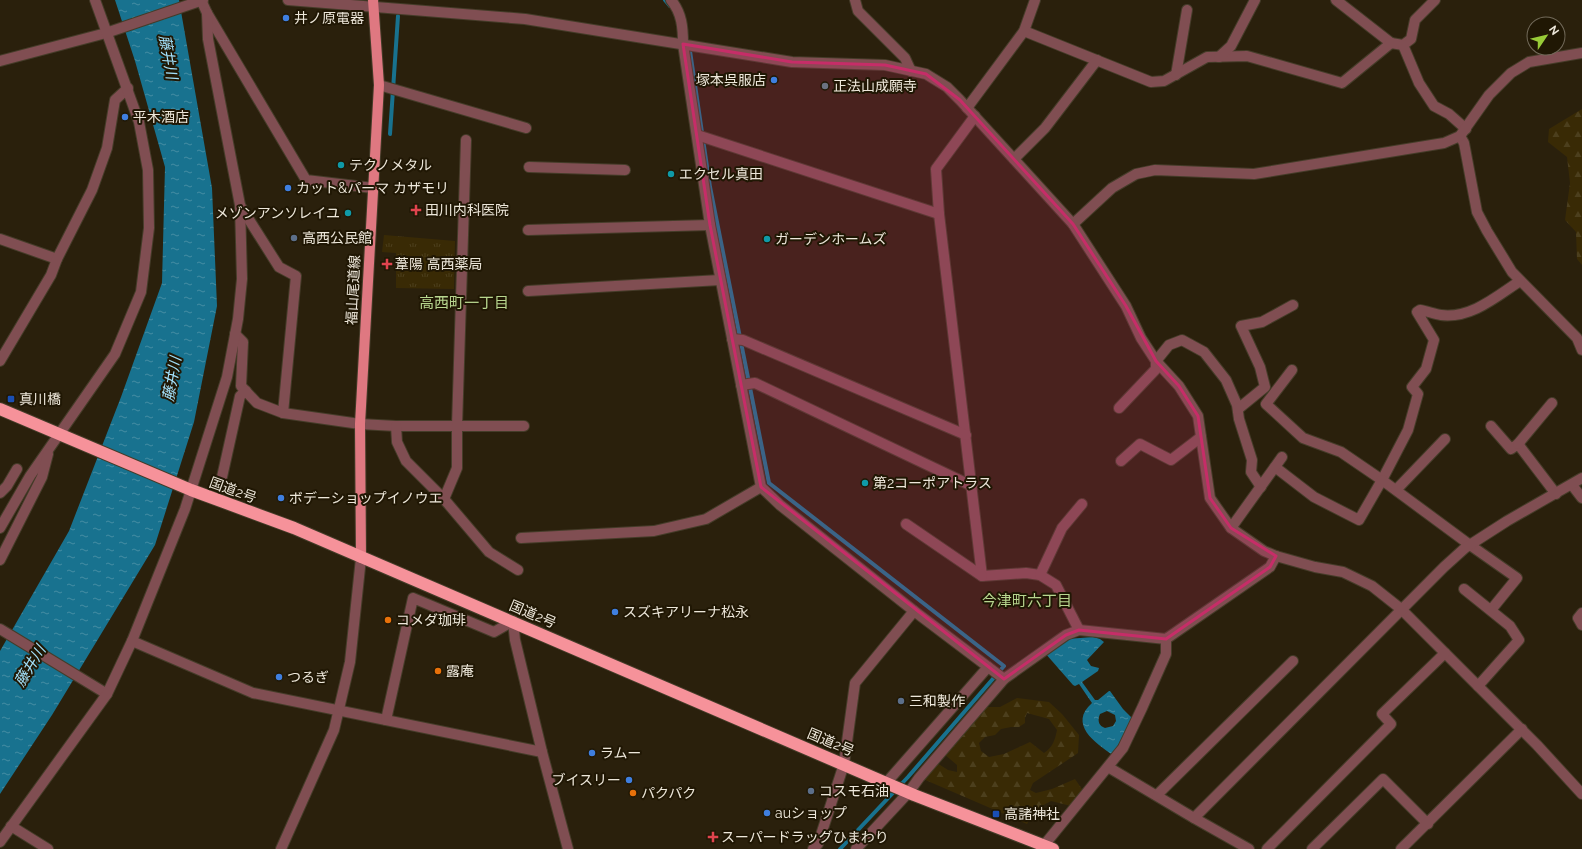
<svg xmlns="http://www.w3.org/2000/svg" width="1582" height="849" viewBox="0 0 1582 849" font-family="Raleway,'Noto Sans JP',sans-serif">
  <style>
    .forest { fill: url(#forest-firs); fill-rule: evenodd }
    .park { fill: url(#park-tufts) }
    .water { fill: url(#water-ripples); fill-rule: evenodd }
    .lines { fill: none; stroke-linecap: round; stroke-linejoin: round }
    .stream { stroke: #18728f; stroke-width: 4 }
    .minor-casing { stroke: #453c29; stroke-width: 12 }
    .major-casing { stroke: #453c29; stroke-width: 12 }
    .highway-casing { stroke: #453c29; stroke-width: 14 }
    .minor { stroke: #804e52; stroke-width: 10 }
    .major { stroke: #df7881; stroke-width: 10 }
    .highway { stroke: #f6929a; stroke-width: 12 }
    .marked { fill: #c62d68; fill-opacity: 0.2; stroke: #c62d68; stroke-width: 3; stroke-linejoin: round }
    .shop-dot { fill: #3f7fe0; stroke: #201704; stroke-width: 1.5 }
    .worship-dot { fill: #6b7280; stroke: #201704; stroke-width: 1.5 }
    .culture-dot { fill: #0f9aa8; stroke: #201704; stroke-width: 1.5 }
    .health-dot { fill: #e0444e; stroke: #201704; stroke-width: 1.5 }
    .service-dot { fill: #5c6f8a; stroke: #201704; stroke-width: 1.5 }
    .transit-dot { fill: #1a4fb4; stroke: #201704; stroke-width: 1.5 }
    .food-dot { fill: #e8710a; stroke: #201704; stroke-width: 1.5 }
    .labels { text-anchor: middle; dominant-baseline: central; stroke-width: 4; stroke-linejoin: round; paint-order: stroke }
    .poi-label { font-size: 14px; fill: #ede7da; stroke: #201704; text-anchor: start }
    .street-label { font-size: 14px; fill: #ede7da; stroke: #201704 }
    .water-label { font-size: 15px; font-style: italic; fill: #a3e1fb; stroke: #201704 }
    .neighbourhood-label { font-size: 15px; fill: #b8d68f; stroke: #201704 }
  </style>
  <defs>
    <pattern id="forest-firs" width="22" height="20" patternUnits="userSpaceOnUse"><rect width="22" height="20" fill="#392a05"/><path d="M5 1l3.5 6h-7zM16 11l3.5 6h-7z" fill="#4c3f1d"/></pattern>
    <pattern id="park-tufts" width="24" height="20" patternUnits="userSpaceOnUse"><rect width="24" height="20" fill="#392a05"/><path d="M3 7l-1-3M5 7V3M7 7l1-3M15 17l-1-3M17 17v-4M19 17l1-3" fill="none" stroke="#4c3f1d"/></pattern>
    <pattern id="water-ripples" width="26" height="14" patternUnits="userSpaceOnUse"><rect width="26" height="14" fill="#18728f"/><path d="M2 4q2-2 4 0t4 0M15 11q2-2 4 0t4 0" fill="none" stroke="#458da3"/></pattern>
  </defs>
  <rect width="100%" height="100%" fill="#2a200c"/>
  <g class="forest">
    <polygon points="1582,109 1582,265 1577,259 1576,232 1565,220 1570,183 1567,157 1548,142 1549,129"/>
    <path d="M 1017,698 L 1049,702 L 1062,714 L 1079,735 L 1078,753 L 1033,783 L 1030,790 L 1036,793 L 1052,789 L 1075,779 L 1084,792 L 1071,806 L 1051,801 L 1036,809 L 1027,824 L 923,779 L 937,763 L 948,770 L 957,772 L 957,765 L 944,754 L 983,707 L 1000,707 ZM 1027,713 L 1049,719 L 1057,730 C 1055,740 1053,747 1044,753 L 1030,742 L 1004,754 L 989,757 L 981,751 L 979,743 L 985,737 L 995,735 L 1001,729 L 1011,727 L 1019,727 L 1025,723 L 1025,718 Z"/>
  </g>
  <polygon class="park" points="384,235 455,241 454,289 396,288 396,253 382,252"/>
  <g class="water">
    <polygon points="115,0 179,0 212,188 217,306 194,422 155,545 52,715 0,794 0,651 69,531 121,397 162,283 165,167 135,61"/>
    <path d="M 1093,637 L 1100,639 L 1104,642 L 1087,660 L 1091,666 L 1099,668 L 1098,671 L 1082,682 L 1095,700 L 1098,700 L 1109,691 L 1110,691 L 1123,709 L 1132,718 L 1113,755 C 1095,743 1068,724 1092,703 L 1079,684 L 1075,686 L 1073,685 L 1045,653 L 1067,639 ZM 1107,711 L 1115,715 L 1116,721 L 1113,726 L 1105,728 C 1099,726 1097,721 1100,714 Z"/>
  </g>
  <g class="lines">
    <g class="stream">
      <polyline points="665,0 670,6"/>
      <polyline points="690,51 710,187 769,483 1004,666 908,777 840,849"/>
      <polyline points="390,134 398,16"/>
    </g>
    <g class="minor-casing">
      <g id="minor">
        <polyline points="201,0 207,13 306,180 373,188"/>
        <polyline points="288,0 525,19 792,62 885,65 926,74 947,87 960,100 1073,224 1126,306 1141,338 1156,361 1179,386 1198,416 1210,498 1231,528 1264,551 1276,556 1315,567 1343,572 1372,586 1401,609 1537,745 1582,794"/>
        <path d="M 671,0 C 682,13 683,28 683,44 L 710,225 L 761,487 L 780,505 L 914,611 L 1004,679 L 1066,635 L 1079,630 L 1166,639 L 1270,567 L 1276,556"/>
        <polyline points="855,0 858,11 905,58 911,71"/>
        <polyline points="1336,0 1391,43"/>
        <polyline points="1024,31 1151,82 1164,81 1207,57 1247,56 1342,83 1391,43 1403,45 1411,39 1415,20 1435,0"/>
        <polyline points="1403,45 1419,83 1434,106 1449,114 1466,129"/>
        <polyline points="1219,57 1231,46 1255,0"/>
        <polyline points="0,61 106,33 203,0"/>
        <polyline points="1176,75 1187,10"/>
        <polyline points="379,85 526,128"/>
        <polyline points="967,108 1024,31 1035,0"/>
        <polyline points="975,116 936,169 939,214 982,576 1026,573 1040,575 1056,585 1079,630"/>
        <polyline points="697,135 939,214"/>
        <polyline points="1460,136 1464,143 1477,212 1487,231 1512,272 1577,338 1582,350"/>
        <polyline points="1014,159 1045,128 1097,60"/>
        <polyline points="529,167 625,170"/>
        <polyline points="241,207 279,267 296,276 283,413"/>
        <polyline points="1073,224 1112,188 1136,174 1155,170 1254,174 1444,143 1460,136 1489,95 1511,73 1529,62 1582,53"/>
        <polyline points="528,230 710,225"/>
        <polyline points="0,239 57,259"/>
        <polyline points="528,291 720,280"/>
        <polyline points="235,334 243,342 241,386 257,403 283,413 360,424 396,426 524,426"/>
        <polyline points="732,339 743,340 966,435"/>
        <polyline points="0,361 51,275 57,259 92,190 107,148 115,100 128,88"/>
        <path d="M 1292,370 L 1266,404 L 1303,438 L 1341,452 L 1382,480 L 1408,430 L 1418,394 L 1412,387 L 1426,369 L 1434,340 L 1417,312 L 1420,310 C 1427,311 1434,314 1441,315 C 1471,319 1497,296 1520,281"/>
        <polyline points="741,385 755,383 972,486"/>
        <polyline points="1119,408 1156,369 1156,361 1169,345 1182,340 1204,352 1226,380 1237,405 1239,419 1252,460 1251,472 1261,487"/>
        <polyline points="1238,409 1265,387 1260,367 1241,326 1262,322 1293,305"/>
        <polyline points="396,426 397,442 406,461 444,499 489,552 518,570"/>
        <polyline points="1491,426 1511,449 1518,444 1556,494"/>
        <polyline points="1518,444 1552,403"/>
        <polyline points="1121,461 1140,444 1171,460 1201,437"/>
        <polyline points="1275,467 1314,497 1359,520 1382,480 1470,545 1517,578 1491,610"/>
        <polyline points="222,477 240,396 246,391"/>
        <polyline points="1572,485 1582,498"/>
        <polyline points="1396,490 1445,439"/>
        <polyline points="0,493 7,486 17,469"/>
        <polyline points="444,499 457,468 457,426 466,140"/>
        <polyline points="906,524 982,576"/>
        <polyline points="0,528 30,476 115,354 141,292 149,228 148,170 139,122 95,0"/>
        <polyline points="1231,528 1282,457"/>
        <polyline points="521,538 654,531 706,519 761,487"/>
        <polyline points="0,560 42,477 48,454"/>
        <polyline points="1040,575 1062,528 1082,504"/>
        <polyline points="1464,589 1510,626 1519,640 1478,686"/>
        <polyline points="1582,613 1578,618 1582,625"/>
        <polyline points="0,629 107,694"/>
        <polyline points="132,641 253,693 542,752"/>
        <polyline points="386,720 413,598 494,632 513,621 515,640 542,752 568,849"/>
        <polyline points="1108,767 1194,818 1249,849"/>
        <polyline points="887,782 988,667"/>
        <polyline points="1157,795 1293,661"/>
        <polyline points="1194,818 1444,567 1465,548 1507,521 1582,478"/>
        <polyline points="11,826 48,849"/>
        <polyline points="0,842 107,694 132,641 185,509 227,377 238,319 242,279 240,205 208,39 207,13"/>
        <polyline points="281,849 334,730 350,662 361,558"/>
        <polyline points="813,849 818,844 844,764 855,683 914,611"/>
        <polyline points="856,849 909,792 919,778 1004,679"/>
        <polyline points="1041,849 1123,748 1142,708 1166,654 1166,639"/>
        <polyline points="1267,849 1391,724 1382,714 1445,653"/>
        <polyline points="1312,849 1383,779 1428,824"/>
        <polyline points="1401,849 1522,729"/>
      </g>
    </g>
    <g class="major-casing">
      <polyline id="major" points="361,558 360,424 379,85 373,0"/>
    </g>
    <g class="highway-casing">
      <polyline id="highway" points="0,409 191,490 294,528 914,795 1053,849"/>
    </g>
    <use href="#minor" class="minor"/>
    <use href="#major" class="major"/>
    <use href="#highway" class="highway"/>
  </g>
  <path class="marked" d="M 683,44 L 792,62 L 885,65 L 926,74 L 960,100 L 1073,224 L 1126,306 L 1156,361 L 1179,386 L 1198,416 L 1210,498 L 1231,528 L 1276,556 L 1270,567 L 1166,639 L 1079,630 L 1066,635 L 1004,679 L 761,487 L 710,225 Z"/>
  <g class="shop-dot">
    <circle cx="286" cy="18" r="4"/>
    <circle cx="774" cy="80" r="4"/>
    <circle cx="125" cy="117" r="4"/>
    <circle cx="288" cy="188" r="4"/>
    <circle cx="281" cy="498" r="4"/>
    <circle cx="615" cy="612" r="4"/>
    <circle cx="279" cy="677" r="4"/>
    <circle cx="592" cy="753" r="4"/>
    <circle cx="629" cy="780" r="4"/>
    <circle cx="767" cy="813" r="4"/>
  </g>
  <circle class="worship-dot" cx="825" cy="86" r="4"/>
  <g class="culture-dot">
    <circle cx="341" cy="165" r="4"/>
    <circle cx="671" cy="174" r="4"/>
    <circle cx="348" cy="213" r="4"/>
    <circle cx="767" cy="239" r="4"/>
    <circle cx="865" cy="483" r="4"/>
  </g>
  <g class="health-dot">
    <path d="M414 204h4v4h4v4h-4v4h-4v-4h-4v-4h4z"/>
    <path d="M385 258h4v4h4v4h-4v4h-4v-4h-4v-4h4z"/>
    <path d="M711 831h4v4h4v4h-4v4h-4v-4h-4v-4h4z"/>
  </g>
  <g class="service-dot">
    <circle cx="294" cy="238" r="4"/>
    <circle cx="901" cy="701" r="4"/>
    <circle cx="811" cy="791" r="4"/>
  </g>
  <g class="transit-dot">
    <rect x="7" y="395" width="8" height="8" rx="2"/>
    <rect x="992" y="810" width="8" height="8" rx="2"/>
  </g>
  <g class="food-dot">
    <circle cx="388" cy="620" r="4"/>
    <circle cx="438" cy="671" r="4"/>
    <circle cx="633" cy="793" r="4"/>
  </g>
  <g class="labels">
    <g class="poi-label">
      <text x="294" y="18">井ノ原電器</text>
      <text x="766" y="80" text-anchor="end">塚本呉服店</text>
      <text x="833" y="86">正法山成願寺</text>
      <text x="133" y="117">平木酒店</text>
      <text x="349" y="165">テクノメタル</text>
      <text x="679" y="174">エクセル真田</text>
      <text x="296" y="188">カット&amp;パーマ カザモリ</text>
      <text x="425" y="210">田川内科医院</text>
      <text x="340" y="213" text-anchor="end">メゾンアンソレイユ</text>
      <text x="302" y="238">高西公民館</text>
      <text x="775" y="239">ガーデンホームズ</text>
      <text x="395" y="264">葦陽 高西薬局</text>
      <text x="19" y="399">真川橋</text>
      <text x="873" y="483">第2コーポアトラス</text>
      <text x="289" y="498">ボデーショップイノウエ</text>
      <text x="623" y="612">スズキアリーナ松永</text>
      <text x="396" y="620">コメダ珈琲</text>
      <text x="446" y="671">露庵</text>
      <text x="287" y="677">つるぎ</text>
      <text x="909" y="701">三和製作</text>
      <text x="600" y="753">ラムー</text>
      <text x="621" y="780" text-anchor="end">ブイスリー</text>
      <text x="819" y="791">コスモ石油</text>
      <text x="641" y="793">パクパク</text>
      <text x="775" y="813">auショップ</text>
      <text x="1004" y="814">高諸神社</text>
      <text x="721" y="837">スーパードラッグひまわり</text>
    </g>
    <g class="street-label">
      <text transform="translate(353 290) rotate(-87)">福山尾道線</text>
      <text transform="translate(233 490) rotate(20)">国道2号</text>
      <text transform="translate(533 614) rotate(23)">国道2号</text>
      <text transform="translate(831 742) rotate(23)">国道2号</text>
    </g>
    <g class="water-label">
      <text transform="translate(168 57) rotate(80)">藤井川</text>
      <text transform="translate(172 379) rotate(-80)">藤井川</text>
      <text transform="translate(30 666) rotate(-59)">藤井川</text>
    </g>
    <g class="neighbourhood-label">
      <text x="464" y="303">高西町一丁目</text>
      <text x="1027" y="601">今津町六丁目</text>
    </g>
  </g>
  <g transform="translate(1546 36) rotate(55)"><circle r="19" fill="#201704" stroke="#726a5a"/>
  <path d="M0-3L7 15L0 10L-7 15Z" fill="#98cb37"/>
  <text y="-6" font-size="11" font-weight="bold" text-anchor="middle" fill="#ede7da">N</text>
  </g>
</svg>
